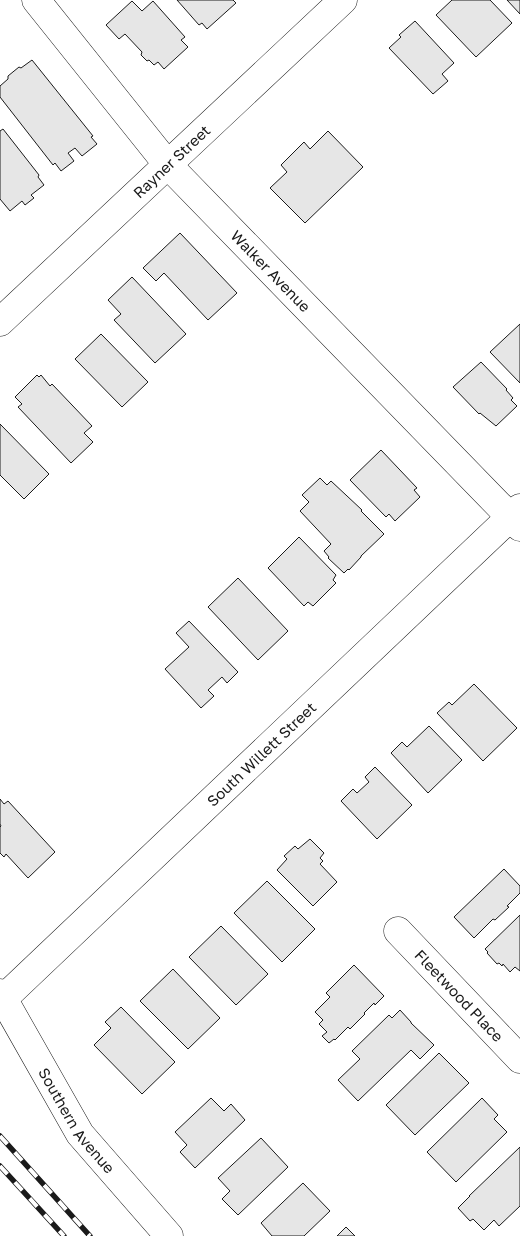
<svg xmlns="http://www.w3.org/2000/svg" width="520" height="1236" viewBox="0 0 520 1236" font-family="'Golos Text',sans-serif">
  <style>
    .building { fill: #e6e6e6; stroke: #1a1a1a }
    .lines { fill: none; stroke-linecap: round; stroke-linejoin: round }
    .minor-casing { stroke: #1a1a1a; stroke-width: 29 }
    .major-casing { stroke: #1a1a1a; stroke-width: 29 }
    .minor { stroke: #fff; stroke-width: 28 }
    .major { stroke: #fff; stroke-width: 28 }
    .rail-casing { stroke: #1a1a1a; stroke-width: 5.5 }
    .rail { stroke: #fff; stroke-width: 4; stroke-dasharray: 11; stroke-linecap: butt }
    .labels { text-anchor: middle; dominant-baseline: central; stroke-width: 4; stroke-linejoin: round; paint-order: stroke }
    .street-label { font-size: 15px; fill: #1a1a1a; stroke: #fff }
  </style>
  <rect width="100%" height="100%" fill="#fff"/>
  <g class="building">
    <polygon points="177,0 233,0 236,3 207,29 202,23 199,25"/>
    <polygon points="452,0 490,0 512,23 476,57 436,15"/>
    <polygon points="507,0 520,0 520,14"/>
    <polygon points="132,1 142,11 153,1 185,37 181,40 188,47 164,69 158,62 154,65 149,60 147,61 141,55 142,52 125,34 119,39 106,25"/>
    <polygon points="415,21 454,63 442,74 448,81 433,94 389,48 401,37 399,35"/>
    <polygon points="32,60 93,136 91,137 97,144 82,156 75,148 68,153 74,161 61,171 55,163 53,165 0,97 0,86 8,79 8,76 19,67 21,68"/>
    <polygon points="3,129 39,175 38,177 44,185 31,195 34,198 25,205 22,201 10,211 0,199 0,131"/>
    <polygon points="328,131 363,167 305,223 270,188 287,172 281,165 304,142 310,149"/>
    <polygon points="180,233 237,293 208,320 164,273 156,281 143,268"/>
    <polygon points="132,277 186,334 155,363 114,320 121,314 108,300"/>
    <polygon points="520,324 520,383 490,352"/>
    <polygon points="101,334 148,382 122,407 75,359"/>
    <polygon points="481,362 507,389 506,390 513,398 511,400 517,406 496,426 480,413 479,414 453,387"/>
    <polygon points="37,375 39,377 41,375 50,386 52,384 92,426 84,433 93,442 71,463 18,407 22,404 15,397"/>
    <polygon points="0,424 49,474 24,499 0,475"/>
    <polygon points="381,450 417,488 414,490 420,497 395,521 389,514 386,517 350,480"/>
    <polygon points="320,478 327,485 331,481 362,510 361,511 384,534 361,556 361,557 349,570 348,569 344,573 328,558 329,557 324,551 331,544 300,511 309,502 302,495"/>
    <polygon points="299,537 336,575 333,580 336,583 313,606 308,602 304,606 268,568"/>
    <polygon points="238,578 288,631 258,660 208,607"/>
    <polygon points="189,621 238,672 227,683 222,677 208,690 214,696 201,708 165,669 189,647 176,633"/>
    <polygon points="474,684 517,728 483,761 437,713 449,702 452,705"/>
    <polygon points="429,726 462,760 428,793 391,753 402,742 407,747"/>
    <polygon points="375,767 412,805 377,839 341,801 353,789 357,793 369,782 365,777"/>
    <polygon points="0,799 4,804 8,801 55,852 28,878 6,854 4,857 0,853 0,827 1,826 0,824"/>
    <polygon points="310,839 324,853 320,858 323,861 320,864 337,882 313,906 277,870 287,859 284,856 295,846 298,849"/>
    <polygon points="504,869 520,886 520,893 507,906 509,907 495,920 493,919 474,938 454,917"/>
    <polygon points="267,881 315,929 282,962 234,913"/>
    <polygon points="520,915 520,971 515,967 510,972 503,964 502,966 499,963 497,964 487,953 488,952 485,949"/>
    <polygon points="221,926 268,974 236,1005 189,957"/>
    <polygon points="354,965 384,996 375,1005 374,1003 364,1013 365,1014 350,1029 348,1027 335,1040 334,1039 329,1043 322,1036 327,1032 319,1024 323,1020 315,1012 330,997 326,993"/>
    <polygon points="173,969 220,1018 188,1049 140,1001"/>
    <polygon points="121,1007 175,1062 142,1094 94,1045 111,1028 105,1022"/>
    <polygon points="400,1010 411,1022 411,1023 434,1045 420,1059 411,1050 358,1101 338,1080 360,1059 352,1051 389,1015 392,1018"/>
    <polygon points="439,1053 469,1083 415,1135 386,1105"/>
    <polygon points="211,1098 224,1111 231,1104 245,1120 195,1168 180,1152 187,1145 175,1132"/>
    <polygon points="482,1098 498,1115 494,1119 507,1132 456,1182 427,1152"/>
    <polygon points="261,1138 288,1167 238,1215 222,1199 230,1191 218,1178"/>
    <polygon points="520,1147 520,1206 499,1226 494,1220 484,1230 473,1219 470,1221 458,1208 470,1196 469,1196"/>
    <polygon points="303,1183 330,1211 304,1236 272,1236 261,1223"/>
    <polygon points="346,1227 355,1236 337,1236"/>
  </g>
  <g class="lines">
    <g class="minor-casing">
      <g id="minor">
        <path id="s1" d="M 36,0 L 168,165 L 520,527"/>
        <path id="s2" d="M 0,322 L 343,0"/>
        <path id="s3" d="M 398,931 L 520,1059"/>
        <path id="s4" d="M 3,999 L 520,508"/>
      </g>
    </g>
    <g class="major-casing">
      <g id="major">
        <path id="s5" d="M 0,993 L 80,1134 L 169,1236"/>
      </g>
    </g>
    <use href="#minor" class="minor"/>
    <use href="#major" class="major"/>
    <g class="rail-casing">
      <g id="rail">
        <polyline points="0,1136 90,1236"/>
        <polyline points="0,1166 64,1236"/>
      </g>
    </g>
    <use href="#rail" class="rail"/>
  </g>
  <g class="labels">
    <g class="street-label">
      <text stroke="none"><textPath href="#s2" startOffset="235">Rayner Street</textPath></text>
      <text stroke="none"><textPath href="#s1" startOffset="359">Walker Avenue</textPath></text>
      <text stroke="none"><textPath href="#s4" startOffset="356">South Willett Street</textPath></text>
      <text stroke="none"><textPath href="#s3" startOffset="89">Fleetwood Place</textPath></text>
      <text stroke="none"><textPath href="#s5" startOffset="149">Southern Avenue</textPath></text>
    </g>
  </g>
</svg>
